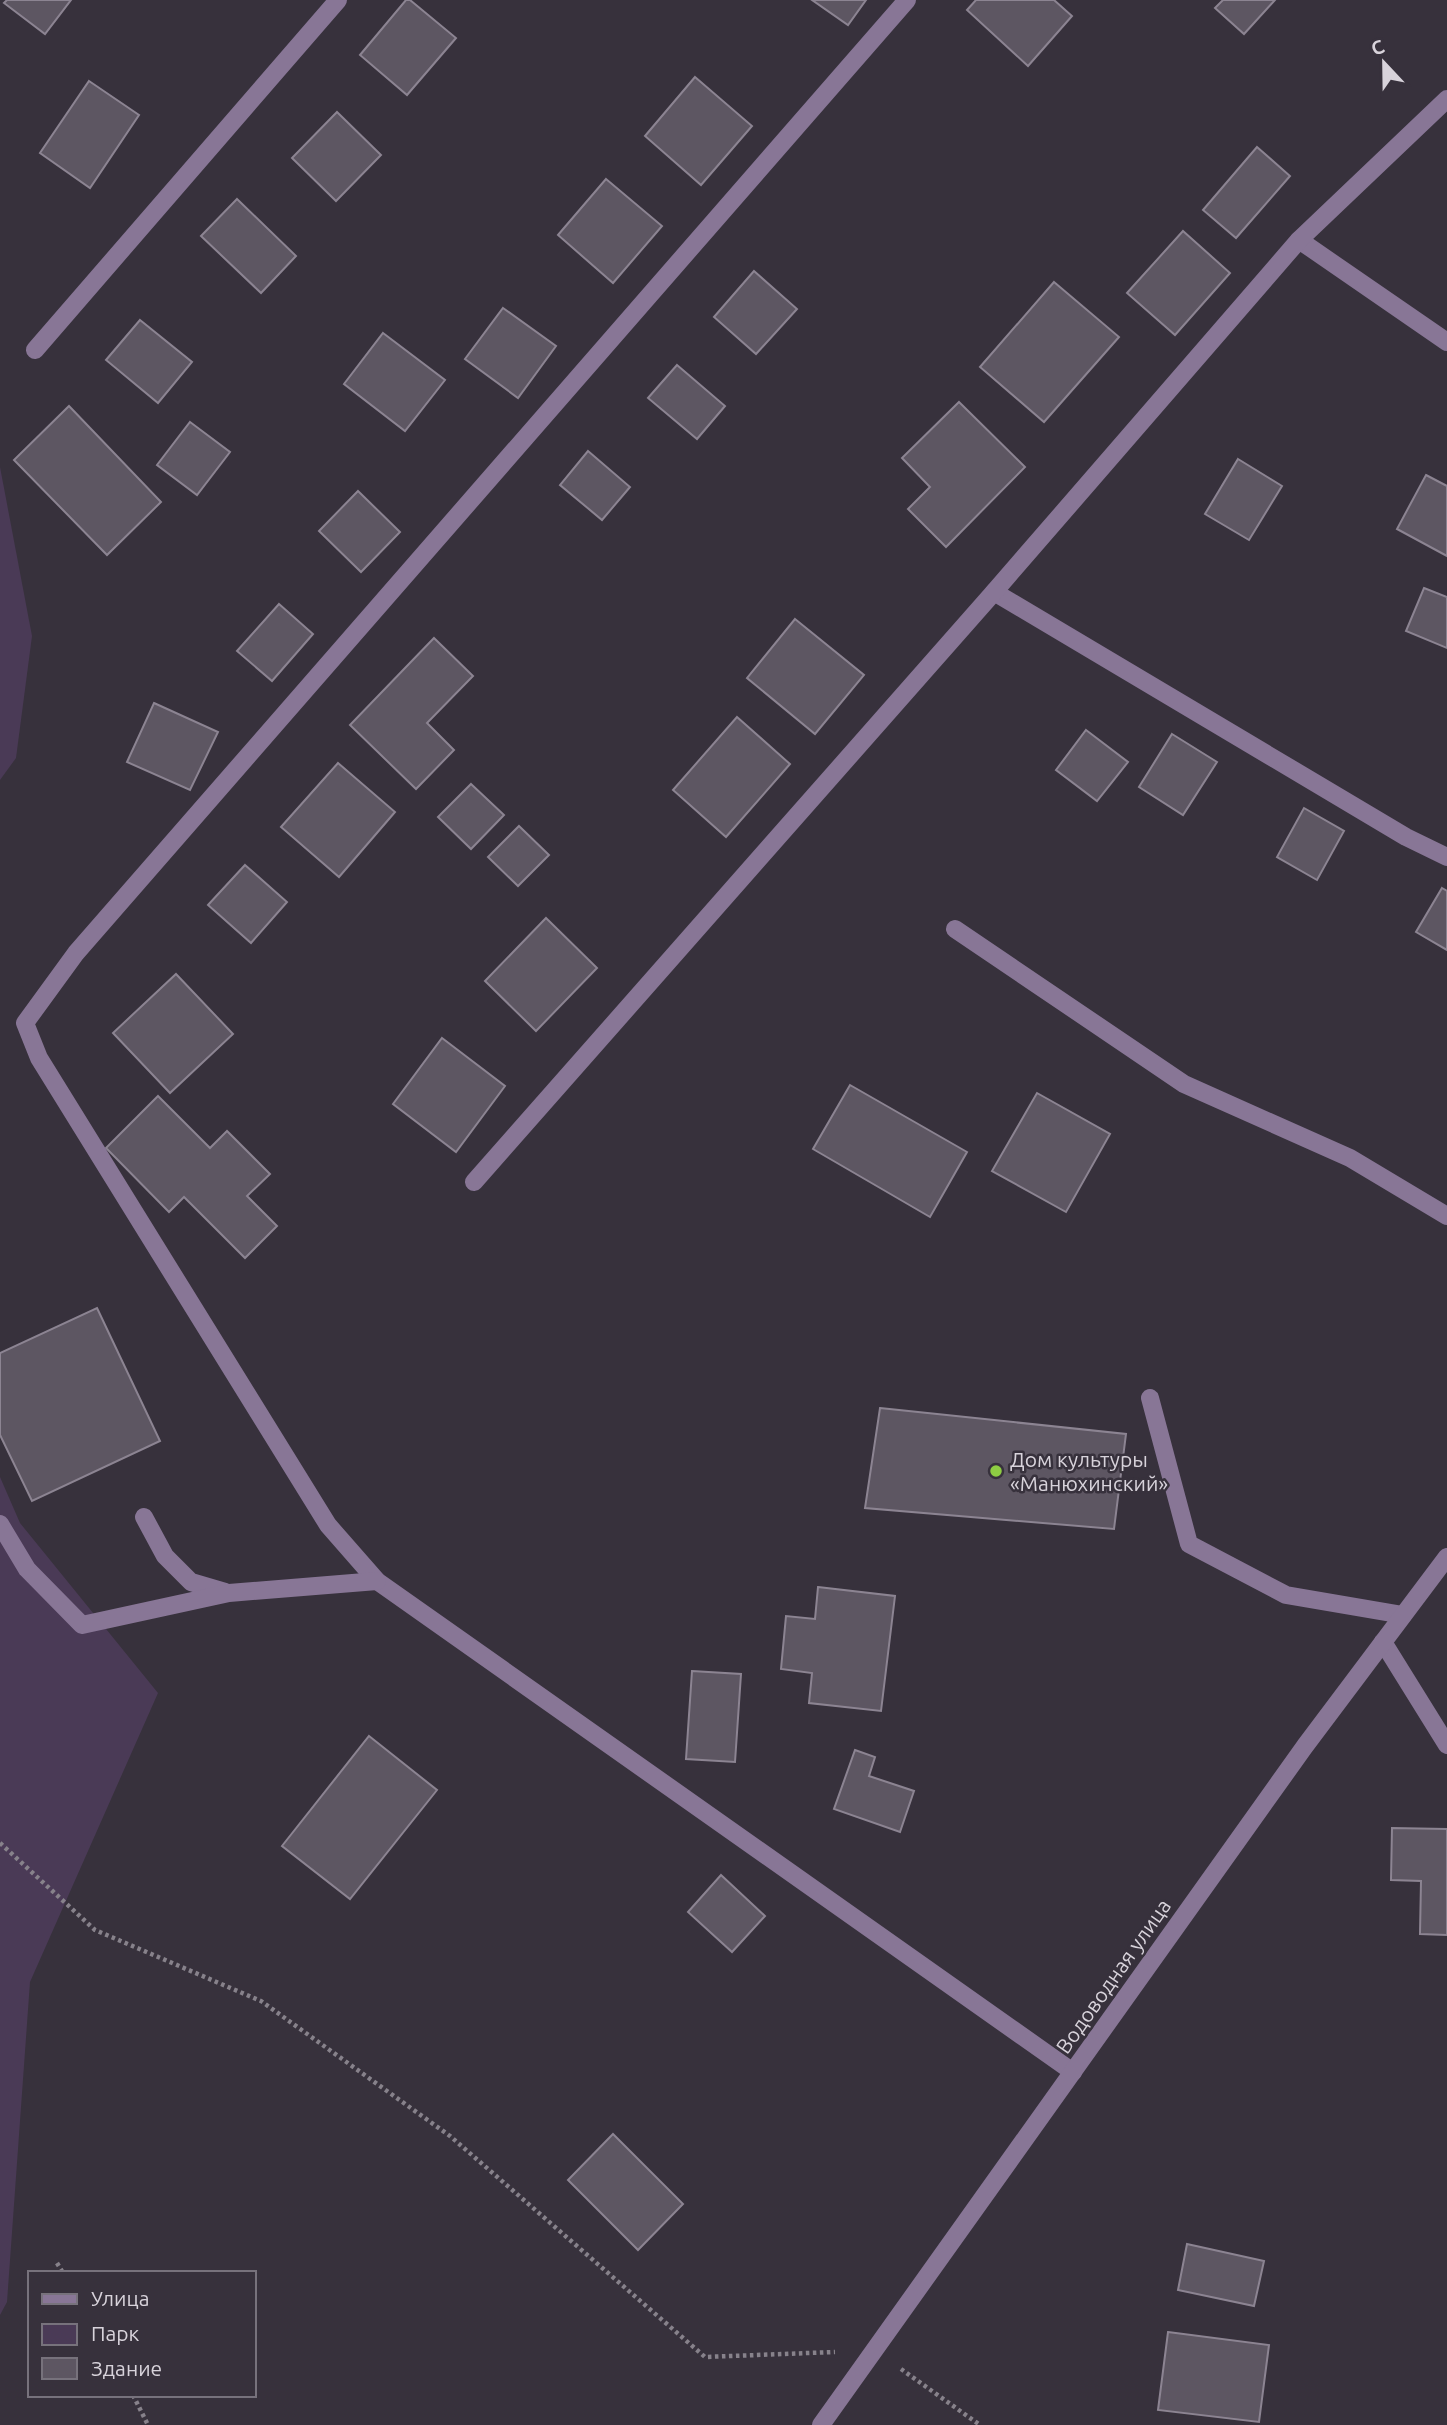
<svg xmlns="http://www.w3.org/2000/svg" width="1447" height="2425" viewBox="0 0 1447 2425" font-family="Ubuntu,sans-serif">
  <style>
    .green { fill: #4a3a56 }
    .building { fill: #5d5662; stroke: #8c8492; stroke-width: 2 }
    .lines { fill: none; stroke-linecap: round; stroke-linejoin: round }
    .path { stroke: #87828b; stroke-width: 4.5; stroke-dasharray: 3.5 3.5; stroke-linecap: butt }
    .minor { stroke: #887696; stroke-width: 18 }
    .poi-dot { fill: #8ecd43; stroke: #37313c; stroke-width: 2.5 }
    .labels { text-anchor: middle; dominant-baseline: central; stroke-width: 5; stroke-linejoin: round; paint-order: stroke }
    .poi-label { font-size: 21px; fill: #d8d3db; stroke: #37313c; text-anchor: start }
    .street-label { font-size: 21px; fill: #d8d3db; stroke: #37313c }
  </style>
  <rect width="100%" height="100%" fill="#37313c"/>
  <g class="green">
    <polygon points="0,467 32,636 16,758 0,780"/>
    <polygon points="0,1477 20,1523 158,1693 30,1982 7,2302 0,2315"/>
  </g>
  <g class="building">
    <polygon points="7,0 71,0 45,34 4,3"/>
    <polygon points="406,0 410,0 456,38 407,95 360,55"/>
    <polygon points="812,0 866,0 848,25"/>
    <polygon points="976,0 1054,0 1072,16 1028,66 967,10"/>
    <polygon points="1223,0 1275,0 1244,34 1215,8"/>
    <polygon points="695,77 752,126 701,185 645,136"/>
    <polygon points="89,81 139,115 90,188 40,153"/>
    <polygon points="337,112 381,155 336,201 292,158"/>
    <polygon points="1257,147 1290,176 1236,238 1203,210"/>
    <polygon points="606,179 662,226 613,283 558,235"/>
    <polygon points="237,199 296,256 261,293 201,236"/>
    <polygon points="1183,231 1230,273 1175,335 1127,293"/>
    <polygon points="754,271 797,309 756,354 714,317"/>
    <polygon points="1054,282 1119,337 1044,422 980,367"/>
    <polygon points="503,308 556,346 518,398 465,359"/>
    <polygon points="140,320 192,362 158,403 106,360"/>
    <polygon points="383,333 445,380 405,431 344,384"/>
    <polygon points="677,365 725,406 697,439 648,398"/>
    <polygon points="959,402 1025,467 946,547 908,509 930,487 902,458"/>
    <polygon points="69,406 161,502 107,555 14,460"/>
    <polygon points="190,422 230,452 197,495 157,465"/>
    <polygon points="588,451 630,487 602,520 560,485"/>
    <polygon points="1238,459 1282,486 1249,540 1205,514"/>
    <polygon points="1426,475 1447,486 1447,556 1397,529"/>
    <polygon points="358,491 400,532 361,572 319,531"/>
    <polygon points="1424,588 1447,597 1447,648 1406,631"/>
    <polygon points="279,604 313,634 272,681 237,651"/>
    <polygon points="795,619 864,675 815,734 747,678"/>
    <polygon points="434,638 473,676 427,723 454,750 416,789 350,725"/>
    <polygon points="154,703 218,732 190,790 127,762"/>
    <polygon points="737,717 790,764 726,837 673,790"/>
    <polygon points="1086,730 1128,762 1097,801 1056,770"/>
    <polygon points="1172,734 1217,762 1183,815 1139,787"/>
    <polygon points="338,763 395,812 339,877 281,827"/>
    <polygon points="471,784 504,815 471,849 438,817"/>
    <polygon points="1304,808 1344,831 1317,880 1277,857"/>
    <polygon points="519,826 549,855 518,886 488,857"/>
    <polygon points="245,865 287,902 251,943 208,905"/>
    <polygon points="1442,888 1447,891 1447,950 1416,932"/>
    <polygon points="546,918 597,968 536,1031 485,981"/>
    <polygon points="176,974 233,1034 170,1093 113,1033"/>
    <polygon points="442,1038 505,1086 456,1152 393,1104"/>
    <polygon points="850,1085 967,1152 930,1217 813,1149"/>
    <polygon points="1037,1093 1110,1134 1066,1212 992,1171"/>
    <polygon points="158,1096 210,1148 227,1131 270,1174 247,1196 277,1226 245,1258 184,1197 169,1212 106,1148"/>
    <polygon points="97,1308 160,1441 32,1501 0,1435 0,1353"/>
    <polygon points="880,1408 1126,1434 1114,1529 865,1508"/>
    <polygon points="818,1587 895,1596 881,1711 809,1703 812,1673 781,1669 786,1616 815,1619"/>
    <polygon points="692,1671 741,1674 735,1762 686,1759"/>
    <polygon points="369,1736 437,1790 350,1899 282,1846"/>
    <polygon points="855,1750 875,1757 869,1776 914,1791 900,1832 834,1809"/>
    <polygon points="1392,1828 1447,1829 1447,1935 1420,1934 1421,1881 1391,1880"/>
    <polygon points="721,1875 765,1916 732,1952 688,1912"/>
    <polygon points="613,2134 683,2204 638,2250 568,2180"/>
    <polygon points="1187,2244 1264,2261 1254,2306 1178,2290"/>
    <polygon points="1168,2332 1269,2345 1259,2422 1158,2410"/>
  </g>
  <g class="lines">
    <g class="path">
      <polyline points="0,1843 95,1930 261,2001 450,2136 705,2357 835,2352"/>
      <polyline points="57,2263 63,2273"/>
      <polyline points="901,2369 980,2425"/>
      <polyline points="133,2395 148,2425"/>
    </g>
    <g class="minor">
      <polyline points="907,0 76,953 25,1023 39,1058 328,1525 377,1581 1073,2072"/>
      <polyline points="1299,240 1447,342"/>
      <polyline points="35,350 338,0"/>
      <polyline points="994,592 1406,837 1447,857"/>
      <polyline points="955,929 1184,1084 1350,1158 1447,1216"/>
      <polyline points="474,1182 994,592 1299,240 1447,99"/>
      <polyline points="1150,1398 1189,1544 1286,1595 1403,1615"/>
      <polyline points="144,1517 165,1556 191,1582 225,1592"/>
      <polyline points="0,1524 27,1569 82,1625 229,1593 377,1581"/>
      <polyline points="1383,1642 1447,1745"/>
      <polyline points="821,2425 1305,1746 1447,1557"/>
    </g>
  </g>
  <circle class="poi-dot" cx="996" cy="1471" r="7"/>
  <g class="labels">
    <g class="poi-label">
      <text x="1010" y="1459">Дом культуры<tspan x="1010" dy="24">«Манюхинский»</tspan></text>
    </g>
    <g class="street-label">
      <text transform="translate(1113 1976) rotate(-55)">Водоводная улица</text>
    </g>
  </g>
  <rect x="28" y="2271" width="228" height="126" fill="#37313c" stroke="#77727c" stroke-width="2"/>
  <rect x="42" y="2294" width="35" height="10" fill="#887696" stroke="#77727c" stroke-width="2"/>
  <text x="91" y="2306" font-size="21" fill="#d8d3db">Улица</text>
  <rect x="42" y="2324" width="35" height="21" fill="#4a3a56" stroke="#77727c" stroke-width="2"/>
  <text x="91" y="2341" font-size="21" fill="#d8d3db">Парк</text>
  <rect x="42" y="2358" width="35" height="21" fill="#5d5662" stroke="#77727c" stroke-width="2"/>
  <text x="91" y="2376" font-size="21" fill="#d8d3db">Здание</text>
  <g transform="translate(1384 63) rotate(338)" stroke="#37313c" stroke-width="5" paint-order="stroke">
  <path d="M0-5L12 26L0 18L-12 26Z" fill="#d8d3db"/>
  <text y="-10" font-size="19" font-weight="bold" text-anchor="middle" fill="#d8d3db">С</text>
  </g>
</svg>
